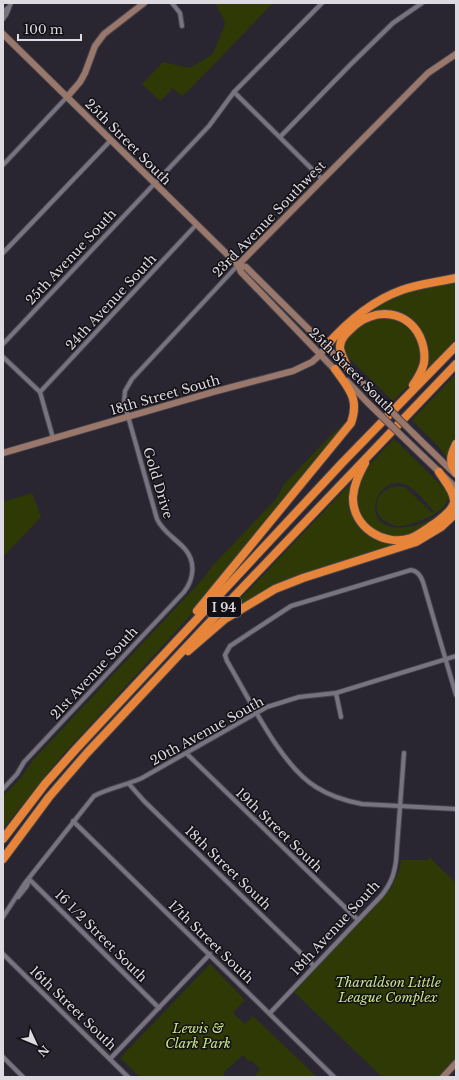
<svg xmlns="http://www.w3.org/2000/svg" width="459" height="1080" viewBox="0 0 459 1080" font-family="'Libre Baskerville',serif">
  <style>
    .green { fill: #2e3906 }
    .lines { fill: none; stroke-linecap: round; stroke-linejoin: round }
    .street-casing { stroke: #47444d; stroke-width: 6 }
    .secondary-casing { stroke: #47444d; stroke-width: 8 }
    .highway-casing { stroke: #47444d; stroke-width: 10 }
    .street { stroke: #787380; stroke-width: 4 }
    .secondary { stroke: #99786b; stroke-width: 6 }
    .highway { stroke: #e68439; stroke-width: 8 }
    .secondary-bridge-casing { stroke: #47444d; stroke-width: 8; stroke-linecap: butt }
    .secondary-bridge { stroke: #99786b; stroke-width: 6 }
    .labels { text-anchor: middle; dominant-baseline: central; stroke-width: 3; stroke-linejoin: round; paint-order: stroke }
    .shield { fill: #121015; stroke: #a09da4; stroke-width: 1 }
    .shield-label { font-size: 12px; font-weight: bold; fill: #dddae1 }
    .street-label { font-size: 13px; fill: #dddae1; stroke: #121015 }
    .park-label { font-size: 13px; font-style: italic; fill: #cae586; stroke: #121015 }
  </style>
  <rect width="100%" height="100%" fill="#2a2631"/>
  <g class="green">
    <polygon points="215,3 273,3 194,85 182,96 173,88 160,101 142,84 163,62 190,68 213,54 225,24 224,20"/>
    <path d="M 456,280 L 456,339 L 429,368 L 426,366 C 428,346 428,333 410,320 C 407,317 401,313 397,313 C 385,313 372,317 360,319 L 366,313 L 398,295 L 408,291 Z"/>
    <path d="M 380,316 L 402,321 L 417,334 L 422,362 L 415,379 L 393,401 L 347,356 C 336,334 364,323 380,316 Z"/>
    <polygon points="456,374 456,439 447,457 446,457 439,447 412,420"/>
    <polygon points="349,419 350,422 198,607 61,757 3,829 3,796 20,779 33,760 202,580 214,564 276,499 284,484 329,437"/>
    <path d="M 394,439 L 446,490 C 459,508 413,526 399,526 C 394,526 390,524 385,521 C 380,518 376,512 377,506 C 377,491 394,483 406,488 L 432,513 L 434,511 C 426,503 419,493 410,487 C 377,465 350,539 413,526 C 428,523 443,513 451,500 L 452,501 L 447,511 L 413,534 L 400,537 L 381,534 L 369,526 L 360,515 L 356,498 L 362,473 Z"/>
    <polygon points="349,485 352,486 363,528 406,542 322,570 231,613 229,611"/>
    <polygon points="32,493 41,517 3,557 3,502"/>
    <polygon points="429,857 456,883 456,1058 438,1077 382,1077 294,992 391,888 399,871 401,860 428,860"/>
    <polygon points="210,964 245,1000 233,1013 245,1024 253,1016 317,1077 254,1077 260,1069 251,1060 249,1062 243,1055 223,1073 225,1075 223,1077 140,1077 120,1058"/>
  </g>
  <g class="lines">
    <g class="street-casing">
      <g id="street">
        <polyline points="172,3 180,13 182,26"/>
        <polyline points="3,12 9,7"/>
        <path d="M 3,19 C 9,13 7,10 11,3"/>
        <polyline points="234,92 323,180"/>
        <polyline points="280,137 350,65 393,23 422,3"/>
        <polyline points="3,165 67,97"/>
        <polyline points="3,253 111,140"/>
        <polyline points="3,344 209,126 234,92 322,3"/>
        <polyline points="3,357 40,392 53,438"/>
        <polyline points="40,392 196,225"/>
        <polyline points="336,693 341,717"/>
        <path d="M 456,695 L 423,582 C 421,576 418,571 411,570 L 291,606 L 230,646 L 225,655 L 227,661 C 249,698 280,765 316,787 C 330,796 346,801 362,804 L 456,809"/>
        <polyline points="187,754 358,920"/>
        <polyline points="129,784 144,801 314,966"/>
        <path d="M 3,789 L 17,774 L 24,762 L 184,592 C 194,579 196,562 185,549 C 175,538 163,532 157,519 L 124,402 L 125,391 L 132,379 L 238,265"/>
        <polyline points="73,821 334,1077"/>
        <polyline points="29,879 159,1008"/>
        <polyline points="18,897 27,886 29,879"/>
        <path d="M 3,917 L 25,883 L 94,796 C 109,788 127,785 142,778 L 267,707 L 299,697 L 336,693 L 456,656"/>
        <polyline points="3,954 128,1077"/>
        <path d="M 270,1013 L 382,895 C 391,883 394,875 396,861 L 404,753"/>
        <polyline points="3,1057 23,1077"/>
        <polyline points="110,1059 210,954"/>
      </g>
    </g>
    <g class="secondary-casing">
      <g id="secondary">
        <polyline points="3,34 238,265 241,272 337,372"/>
        <polyline points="67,97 80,82 85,73 95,46 104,34 144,3"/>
        <polyline points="238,265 428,73 456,54"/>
        <polyline points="238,265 246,267 375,395"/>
        <polyline points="347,381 368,403"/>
        <polyline points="413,433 455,474"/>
        <polyline points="406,440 456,488"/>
        <polyline points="3,453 213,392 293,371 312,362 321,354 326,346"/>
        <polyline points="443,1077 456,1063"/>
      </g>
    </g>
    <g class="highway-casing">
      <g id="highway">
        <path d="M 326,346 C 347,322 371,301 402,290 C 419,284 438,282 456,278"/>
        <path d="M 347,367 C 345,361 340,353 340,347 C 340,339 346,334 351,329 C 373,306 411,309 422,342 C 424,348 425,356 424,363 C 422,371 418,378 413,385"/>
        <path d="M 456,444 C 450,456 449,462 456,473"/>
        <path d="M 365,463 C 359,474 354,484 353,497 C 352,527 384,547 411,538 C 419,535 429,527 437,522 C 443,517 453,510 454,502 C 455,492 444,480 439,472"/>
        <path d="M 197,611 L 351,423 C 360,398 348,388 335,369"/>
        <polyline points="188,651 225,619 275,589 303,578 416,542 441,527 456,513"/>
        <polyline points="3,839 45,784 76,749 343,462 456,346"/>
        <polyline points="3,859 49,797 87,753 206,626 456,364"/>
      </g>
    </g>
    <use href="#street" class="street"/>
    <use href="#secondary" class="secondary"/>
    <use href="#highway" class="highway"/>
    <g class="secondary-bridge-casing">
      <g id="secondary-bridge">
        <polyline points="375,395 413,433"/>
        <polyline points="368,403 406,440"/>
      </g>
    </g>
    <use href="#secondary-bridge" class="secondary-bridge"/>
  </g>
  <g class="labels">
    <rect class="shield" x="207" y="597" width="34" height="20" rx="3"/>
    <g class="shield-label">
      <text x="224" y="607">I 94</text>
    </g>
    <g class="street-label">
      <text transform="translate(128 142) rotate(45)">25th Street South</text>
      <text transform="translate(269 219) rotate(-46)">23rd Avenue Southwest</text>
      <text transform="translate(71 257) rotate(-47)">25th Avenue South</text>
      <text transform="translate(111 302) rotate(-47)">24th Avenue South</text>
      <text transform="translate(352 371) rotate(45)">25th Street South</text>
      <text transform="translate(165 395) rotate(-16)">18th Street South</text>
      <text transform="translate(158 483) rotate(73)">Gold Drive</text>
      <text transform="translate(94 673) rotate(-47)">21st Avenue South</text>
      <text transform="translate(207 731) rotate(-29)">20th Avenue South</text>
      <text transform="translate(279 830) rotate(44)">19th Street South</text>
      <text transform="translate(228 868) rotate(44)">18th Street South</text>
      <text transform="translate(335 928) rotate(-47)">18th Avenue South</text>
      <text transform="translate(101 936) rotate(45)">16 1/2 Street South</text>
      <text transform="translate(211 942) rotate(44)">17th Street South</text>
      <text transform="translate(73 1008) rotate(44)">16th Street South</text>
    </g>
    <g class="park-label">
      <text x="388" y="982">Tharaldson Little<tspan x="388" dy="15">League Complex</tspan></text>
      <text x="198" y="1028">Lewis &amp;<tspan x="198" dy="15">Clark Park</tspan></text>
    </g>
  </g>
  <rect width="459" height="1080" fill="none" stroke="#dddae1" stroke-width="8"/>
  <g transform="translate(36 1044) rotate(134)" stroke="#121015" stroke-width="3" paint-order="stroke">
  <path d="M0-3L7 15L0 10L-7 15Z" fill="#dddae1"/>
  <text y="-6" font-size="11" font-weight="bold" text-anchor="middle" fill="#dddae1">N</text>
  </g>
  <path d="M18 34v6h63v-6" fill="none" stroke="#dddae1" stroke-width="2"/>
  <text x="24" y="34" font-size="12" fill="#dddae1" stroke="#121015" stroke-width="3" paint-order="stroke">100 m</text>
</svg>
